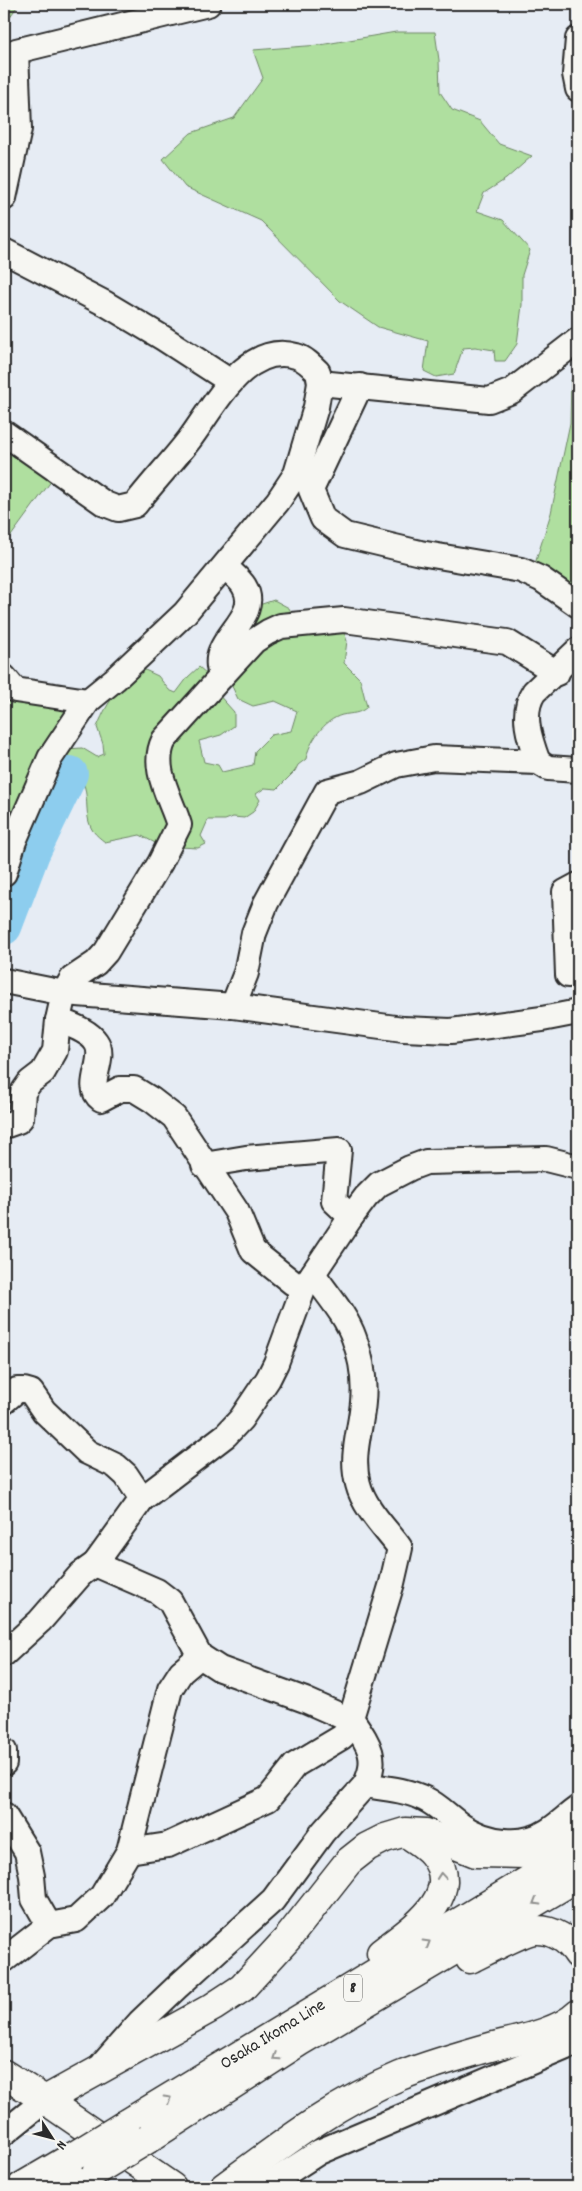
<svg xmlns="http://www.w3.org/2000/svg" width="582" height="2191" viewBox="0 0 582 2191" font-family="Dekko,sans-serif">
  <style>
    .green { fill: #afdf9f; stroke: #6d8565 }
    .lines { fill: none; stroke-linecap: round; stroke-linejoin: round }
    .river { stroke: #8dcdee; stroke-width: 36 }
    .street-casing { stroke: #2b2b2b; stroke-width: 28 }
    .secondary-casing { stroke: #2b2b2b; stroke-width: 31 }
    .primary-casing { stroke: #2b2b2b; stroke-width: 31 }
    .street { stroke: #f6f6f2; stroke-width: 24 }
    .secondary { stroke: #f6f6f2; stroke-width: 28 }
    .primary { stroke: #f6f6f2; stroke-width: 28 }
    .primary-bridge-casing { stroke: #2b2b2b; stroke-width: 31; stroke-linecap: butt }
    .primary-bridge { stroke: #f6f6f2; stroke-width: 28 }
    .oneway { stroke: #90908e }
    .labels { text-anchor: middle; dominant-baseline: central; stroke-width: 5; stroke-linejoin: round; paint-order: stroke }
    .shield { fill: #f6f6f2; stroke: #686867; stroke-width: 1 }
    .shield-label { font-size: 16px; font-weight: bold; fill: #2b2b2b }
    .street-label { font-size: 18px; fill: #2b2b2b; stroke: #f6f6f2 }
  </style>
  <rect width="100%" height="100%" fill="#e6ecf4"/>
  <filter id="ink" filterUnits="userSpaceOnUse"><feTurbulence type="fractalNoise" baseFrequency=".02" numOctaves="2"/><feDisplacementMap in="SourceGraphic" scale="10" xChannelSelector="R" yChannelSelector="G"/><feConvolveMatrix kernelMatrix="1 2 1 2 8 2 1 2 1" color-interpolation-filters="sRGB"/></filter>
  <g filter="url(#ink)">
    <g class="green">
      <polygon points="4,4 19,4 9,18 8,75 10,114 4,120"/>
      <polygon points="396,32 435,32 439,60 440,92 452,110 480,121 499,144 532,156 506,179 484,193 477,211 503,220 530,250 522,275 522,305 517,344 505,361 495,361 494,350 475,347 463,348 454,374 436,377 424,371 428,341 378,327 340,301 261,221 185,187 163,159 191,133 234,118 263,78 253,50 320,45"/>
      <polygon points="578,376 578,594 534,567 551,513 570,423 571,380"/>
      <polygon points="4,446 52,480 11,536 4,531"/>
      <path d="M 274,600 L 289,608 L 294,618 L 343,629 L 347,641 L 344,663 L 360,679 L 367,707 C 360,714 352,713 342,715 C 324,720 309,742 306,759 L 298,765 L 295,771 L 277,789 L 265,788 L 256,794 L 260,800 L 253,812 L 244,818 L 233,817 L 225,820 L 208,820 L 201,836 L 206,844 L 198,848 L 161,846 L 140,835 L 105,842 C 101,839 96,835 93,831 C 82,815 92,789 78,774 C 74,771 68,769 64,766 L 66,749 L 82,748 L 97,757 L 104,754 L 103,744 L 97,727 C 110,697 117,688 145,670 L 158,676 L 169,690 L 176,693 L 188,677 L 199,667 L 207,674 L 208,683 L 234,712 L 234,726 L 221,735 L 199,741 L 204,762 L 218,765 L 222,772 L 253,765 L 255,751 L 271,735 L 291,731 L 297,711 L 275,701 L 253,706 L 238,699 L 231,684 L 246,660 L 251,620 L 259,605 Z"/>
      <polygon points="4,686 70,705 38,757 4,841 4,768 5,766 4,764"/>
    </g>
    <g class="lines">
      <polyline class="river" points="4,927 32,853 70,774"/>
      <g class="street-casing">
        <g id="street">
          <polyline points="578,39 575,74 578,89"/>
          <polyline points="4,198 19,129 16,51 208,4"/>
          <polyline points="4,251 106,304 163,338 231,382"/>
          <polyline points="320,383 489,400 512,391 578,340"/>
          <polyline points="360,386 311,490 323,519 345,535 420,553 521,570 541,579 578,605"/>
          <path d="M 4,433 L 105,504 L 118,509 L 135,505 C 152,483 172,462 189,440 C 214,407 246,341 296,356 C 304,358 312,366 318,372 L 320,383 L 316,407 L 296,474 L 278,501 L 185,613 L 115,679 L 88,701 L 50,758 L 14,841 L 4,873"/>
          <path d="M 225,566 C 230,572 240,579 244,586 C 259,611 230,629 221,651 C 217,660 219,668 221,677 L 254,641 L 268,632 L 281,626 L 344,620 L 507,642 L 557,673"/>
          <polyline points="4,677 15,690 88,701"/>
          <path d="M 538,762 C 530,740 520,713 534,692 L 578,650"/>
          <polyline points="578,885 565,892 568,975 578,970"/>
          <polyline points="4,981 64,993 233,1006 403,1029 451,1031 542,1019 578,1012"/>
          <polyline points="233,1006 246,973 254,933 266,903 327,791 361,782 396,765 434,758 538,762 548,768 578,770"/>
          <path d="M 58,1020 C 70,1025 88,1030 96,1042 C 108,1059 83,1086 101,1099 L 120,1089 L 134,1089 L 152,1100 L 174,1117 L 237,1212 L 253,1251 L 293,1283 L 304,1287"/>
          <path d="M 4,1126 L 18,1121 L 21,1118 L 23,1092 L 30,1082 L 43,1072 L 55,1051 L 58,1020 L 64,993 L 72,979 L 96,963 L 106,952 L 160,863 L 179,825 C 171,798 150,768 164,740 L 221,677"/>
          <polyline points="204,1165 246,1158 339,1150 334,1201 351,1217"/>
          <path d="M 313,1274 C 327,1294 346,1315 354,1338 C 361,1357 365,1381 363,1402 C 361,1429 350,1456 358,1484 C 364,1508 386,1529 400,1548 L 392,1583 L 351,1718"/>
          <polyline points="4,1401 17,1390 24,1390 31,1392 44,1411 87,1452 116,1466 126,1475 142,1499"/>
          <path d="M 95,1564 L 157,1591 L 170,1601 L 200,1656 L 220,1669 L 305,1700 L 341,1716 L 351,1718 C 367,1742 380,1757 365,1785"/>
          <polyline points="4,1654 40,1621 81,1574 95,1564 142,1499 226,1435 241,1419 268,1379 276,1363 304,1287 351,1217 366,1197 379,1184 410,1168 426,1162 546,1159 578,1167"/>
          <polyline points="4,1751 4,1763"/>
          <polyline points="4,1815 27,1852 32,1876 34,1899 49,1925"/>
          <polyline points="129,1851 168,1845 268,1799 295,1765 342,1737 354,1723"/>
          <polyline points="4,1960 49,1925 76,1920 102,1896 129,1851 170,1689 181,1672 200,1656"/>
          <path d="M 103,2064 L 140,2022 L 178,1986 L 273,1900 L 323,1832 L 365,1785 C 385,1788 407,1790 425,1799 C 438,1805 449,1817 462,1826 C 486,1842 522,1848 548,1831 C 559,1824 568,1815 578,1808"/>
          <polyline points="4,2133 45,2100"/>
          <polyline points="265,2187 319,2152 578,2042"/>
        </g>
      </g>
      <g class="secondary-casing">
        <polyline id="secondary" points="4,2074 45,2100 172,2187"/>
      </g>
      <g class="primary-casing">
        <g id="primary">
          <path d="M 381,1953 C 410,1930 466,1896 433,1854 C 426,1845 415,1839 406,1833"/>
          <path d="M 470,1959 C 482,1953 523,1931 535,1930 C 553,1929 569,1940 578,1954"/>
          <polyline points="45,2100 213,2007 242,1988 288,1938 348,1862 367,1847 385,1838 405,1832 426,1833 476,1853 526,1854 578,1839"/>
          <path id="s1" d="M 126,2124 L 578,1850"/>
          <polyline points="148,2139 299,2042 578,1877"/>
          <polyline points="21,2187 74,2156"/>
          <polyline points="69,2187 97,2170"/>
          <path d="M 224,2187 C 281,2145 335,2103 400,2076 C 430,2064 462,2055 494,2046 C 518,2040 560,2032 578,2014"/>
        </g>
      </g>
      <use href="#street" class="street"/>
      <use href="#secondary" class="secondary"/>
      <use href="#primary" class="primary"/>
      <g class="primary-bridge-casing">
        <g id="primary-bridge">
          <polyline points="74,2156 126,2124"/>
          <polyline points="97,2170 148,2139"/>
        </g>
      </g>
      <use href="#primary-bridge" class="primary-bridge"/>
    </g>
    <defs><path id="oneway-chevron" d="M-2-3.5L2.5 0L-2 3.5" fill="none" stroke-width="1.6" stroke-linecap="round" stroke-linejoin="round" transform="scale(1.25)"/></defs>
    <g class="oneway">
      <use href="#oneway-chevron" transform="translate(441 1876) rotate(-95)"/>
      <use href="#oneway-chevron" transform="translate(536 1902) rotate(150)"/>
      <use href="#oneway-chevron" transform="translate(427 1943) rotate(-31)"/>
      <use href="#oneway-chevron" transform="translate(276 2057) rotate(147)"/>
      <use href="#oneway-chevron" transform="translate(168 2099) rotate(-31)"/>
    </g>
  </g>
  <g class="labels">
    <rect class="shield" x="344" y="1974.5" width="18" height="27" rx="4"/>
    <g class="shield-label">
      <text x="353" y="1988">8</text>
    </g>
    <g class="street-label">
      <text stroke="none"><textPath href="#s1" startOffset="172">Osaka Ikoma Line</textPath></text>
    </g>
  </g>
  <rect width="582" height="2191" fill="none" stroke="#f6f6f2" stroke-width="20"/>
  <rect x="10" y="10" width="562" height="2171" fill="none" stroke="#2b2b2b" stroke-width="2" filter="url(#ink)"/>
  <g transform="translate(52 2138) rotate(126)" stroke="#f6f6f2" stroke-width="4" paint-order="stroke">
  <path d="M0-4L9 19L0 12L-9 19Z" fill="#2b2b2b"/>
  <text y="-8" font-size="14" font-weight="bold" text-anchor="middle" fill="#2b2b2b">N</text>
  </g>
</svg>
